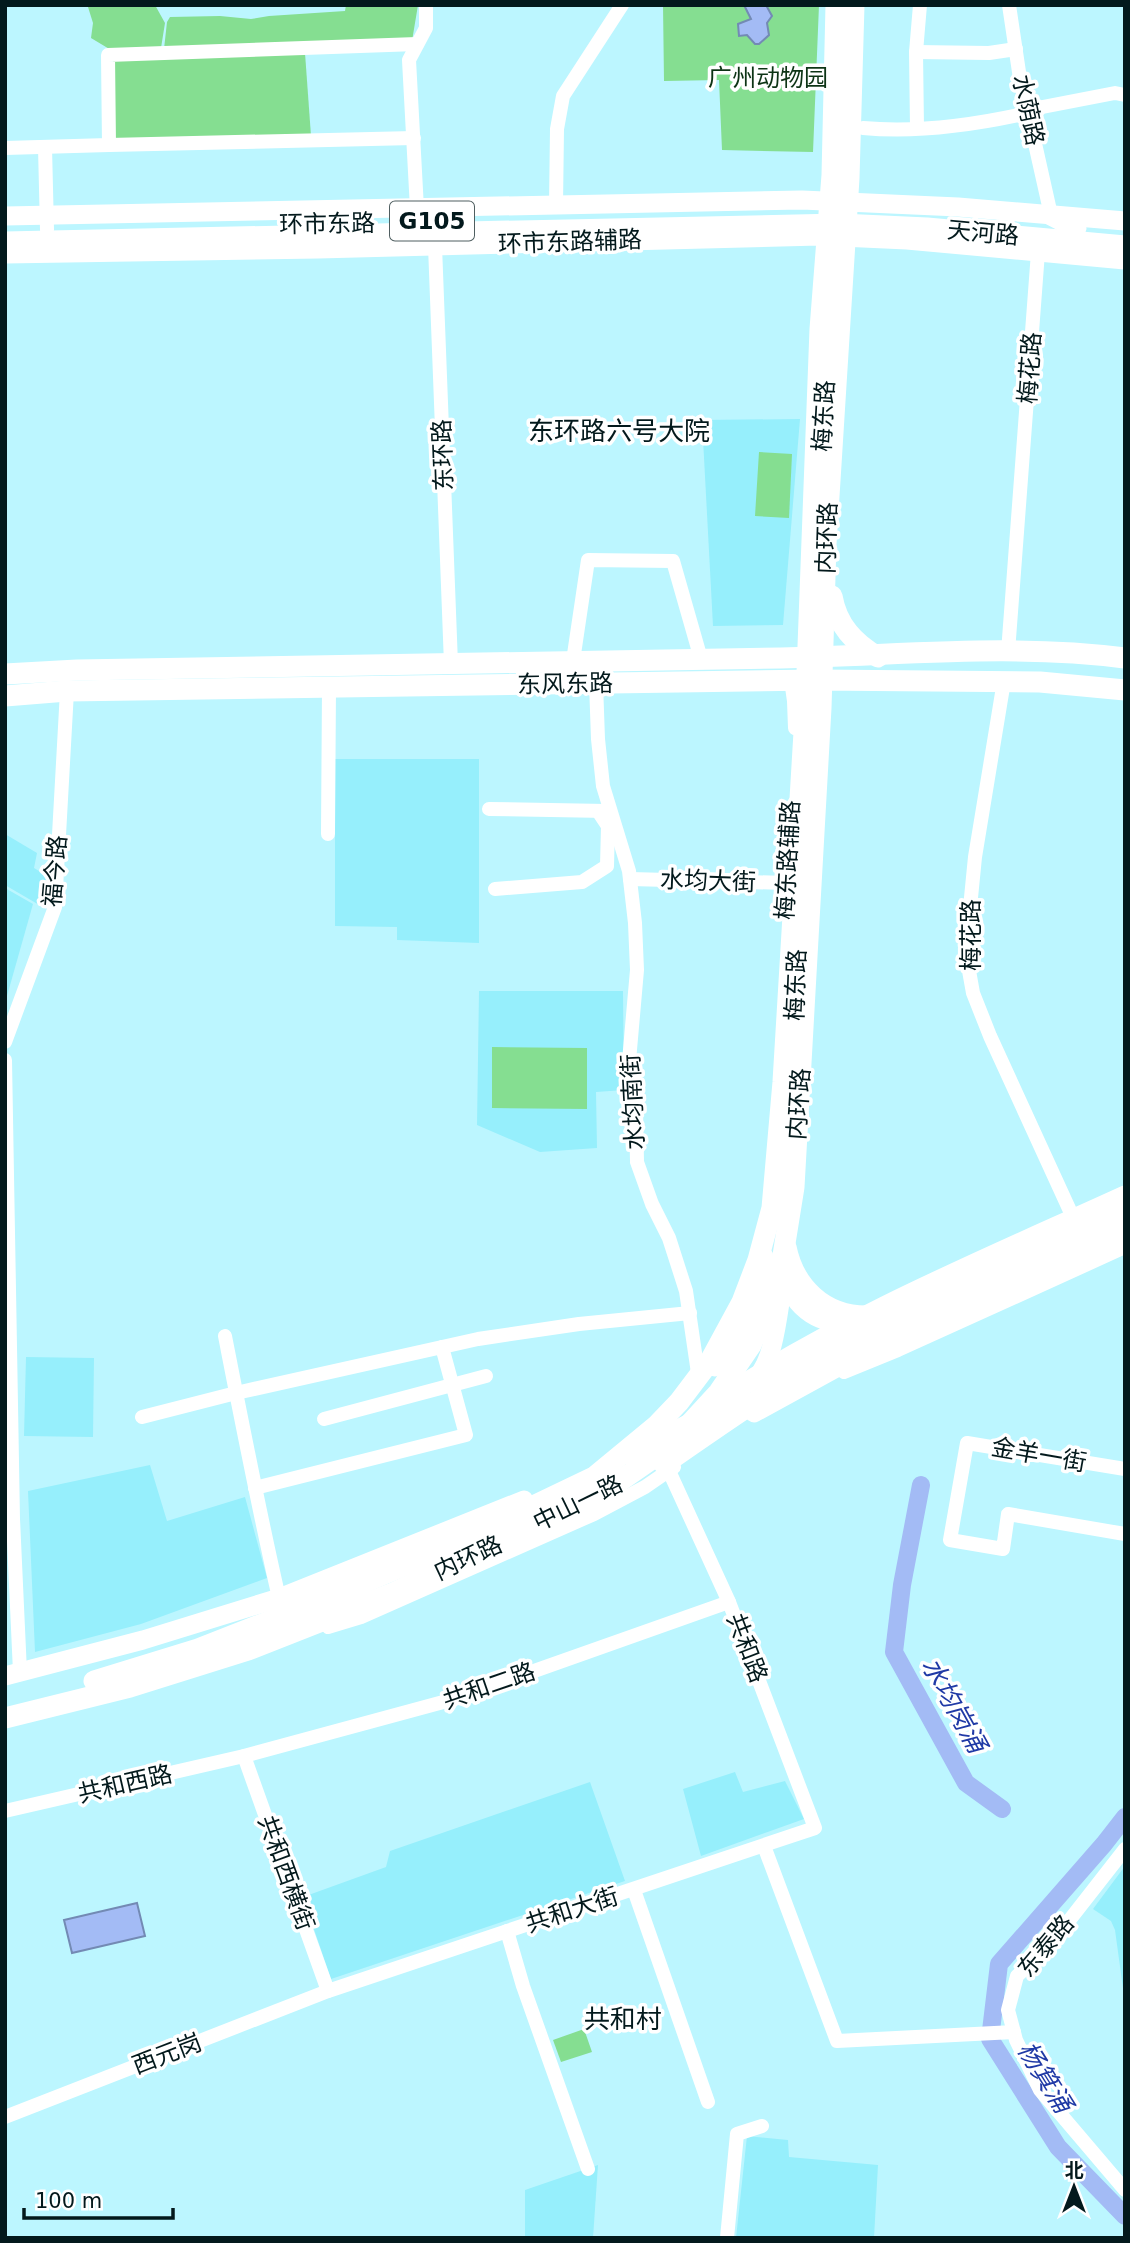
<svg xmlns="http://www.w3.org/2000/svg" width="1130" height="2243" viewBox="0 0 1130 2243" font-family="'DejaVu Sans','Noto Sans SC',sans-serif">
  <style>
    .built { fill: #96effc }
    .green { fill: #85de91 }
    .water { fill: #a3bbf5; stroke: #738ab4; stroke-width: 2 }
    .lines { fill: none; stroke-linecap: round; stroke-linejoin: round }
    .river { stroke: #a3bbf5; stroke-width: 18 }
    .minor { stroke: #fff; stroke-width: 14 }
    .major { stroke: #fff; stroke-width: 19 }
    .highway { stroke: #fff; stroke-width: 21 }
    .labels { text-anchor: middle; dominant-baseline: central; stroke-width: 7; stroke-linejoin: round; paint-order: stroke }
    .shield { fill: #fff; stroke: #4f5e60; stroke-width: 2 }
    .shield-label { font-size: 23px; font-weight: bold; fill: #03191c }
    .park-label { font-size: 24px; fill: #0d3415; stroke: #fff }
    .street-label { font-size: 24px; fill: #03191c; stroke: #fff }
    .neighbourhood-label { font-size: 26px; fill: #03191c; stroke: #fff }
    .water-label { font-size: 26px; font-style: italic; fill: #203aa6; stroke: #fff }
  </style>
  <rect width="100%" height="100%" fill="#bcf6ff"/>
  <g class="built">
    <polygon points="800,419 783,625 713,626 702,420"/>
    <polygon points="335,759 479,759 479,943 397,940 397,927 335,926"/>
    <polygon points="5,834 37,853 34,868 52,879 41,906 5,885"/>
    <polygon points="5,888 33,904 5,1003"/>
    <polygon points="479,991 623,991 624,1090 596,1092 597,1148 540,1152 477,1125"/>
    <polygon points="26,1357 94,1358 93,1437 24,1436"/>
    <polygon points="150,1465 167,1521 245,1497 267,1578 141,1624 35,1652 28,1491"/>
    <polygon points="735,1772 743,1792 785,1781 804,1819 701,1856 683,1789"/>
    <polygon points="590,1782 625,1881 331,1979 303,1897 386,1867 390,1851"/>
    <polygon points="1125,1866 1125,2003 1115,1930 1111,1921 1093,1909"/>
    <polygon points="747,2136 788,2140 789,2157 878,2165 874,2238 736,2238"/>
    <polygon points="598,2165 593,2238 525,2238 525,2190"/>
  </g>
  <g class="green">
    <polygon points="81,5 155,5 165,23 161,48 111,50 91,38 93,23 88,7"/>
    <polygon points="346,5 418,5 412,41 164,49 167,22 170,17 220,16 251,19 269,16 345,11"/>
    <polygon points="663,5 819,5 813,152 722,150 719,80 664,81"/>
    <polygon points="305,53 311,136 115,141 113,59"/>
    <polygon points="759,452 792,454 789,518 755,516"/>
    <polygon points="492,1047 587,1048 587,1109 492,1108"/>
    <polygon points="584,2029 592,2052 561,2062 553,2040"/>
  </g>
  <g class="water">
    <polygon points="744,5 766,5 772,16 767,23 769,35 759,44 755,44 747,35 739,36 738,24 751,19"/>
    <polygon points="137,1903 145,1936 72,1953 64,1920"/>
  </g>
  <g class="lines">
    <g class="river">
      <polyline points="921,1485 902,1585 894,1652 966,1783 1002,1809"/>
      <polyline points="1125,1817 1104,1844 999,1964 990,2039 1058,2147 1125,2216"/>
    </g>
    <g class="minor">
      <polyline points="1009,5 1019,72 1051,215"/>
      <polyline points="916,52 989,53 1016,49"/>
      <polyline points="1027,110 1115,93 1125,95"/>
      <path d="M 863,128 C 917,133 975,125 1028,113"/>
      <polyline points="917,128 916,52 920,5"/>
      <polyline points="109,145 414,138"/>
      <polyline points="45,147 47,230"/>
      <polyline points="5,148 109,145 108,55 417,44"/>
      <polyline points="556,205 557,129 563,96 622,5"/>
      <polyline points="417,209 409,60 426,28 426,5"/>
      <polyline points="435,246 451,664"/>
      <polyline points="1008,652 1038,252"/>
      <polyline points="573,661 588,560 673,561 701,659"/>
      <polyline points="791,680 794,701 795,728"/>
      <polyline points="1004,681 975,857 968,928 968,965 973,993 990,1036 1071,1213"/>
      <polyline points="596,683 598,739 603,786 629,871 635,923 637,970 629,1061 636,1110 637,1162 652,1204 669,1238 686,1291 699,1380"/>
      <polyline points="489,809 607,811"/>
      <polyline points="328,834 329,687"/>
      <polyline points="630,879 787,883"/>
      <polyline points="495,889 582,882 607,866 608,826 598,811"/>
      <polyline points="5,1042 55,907 67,691"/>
      <polyline points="5,1060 13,1519 20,1672"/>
      <polyline points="763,1291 766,1255"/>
      <path d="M 225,1336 C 242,1423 259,1511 279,1598"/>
      <polyline points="844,1372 898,1350 1125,1247"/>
      <polyline points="142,1417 236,1393 478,1339 579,1324 690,1313"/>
      <polyline points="324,1419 486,1376"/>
      <polyline points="1125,1469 967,1443 950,1540 1003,1549 1008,1514 1125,1534"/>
      <polyline points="255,1488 466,1435 442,1347"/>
      <polyline points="328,1627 361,1617 594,1514 645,1487 674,1467"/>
      <polyline points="244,1756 328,1991"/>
      <polyline points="5,1811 244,1756 458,1698 729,1602"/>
      <polyline points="764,1846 837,2041 1014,2032"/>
      <polyline points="1125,1849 1050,1945 1017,1976 1008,2010 1016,2040 1040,2090 1125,2190"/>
      <polyline points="634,1890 708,2102"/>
      <polyline points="507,1931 523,1986 588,2169"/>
      <polyline points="5,2117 328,1991 815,1828 729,1602 669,1471"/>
      <polyline points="727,2238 737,2134 762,2126"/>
    </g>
    <g class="major">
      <polyline points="5,216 802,200 958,207 1125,221"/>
      <polyline points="5,254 318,249 819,236 907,240 1125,260"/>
      <path d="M 785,1274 C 793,1311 822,1326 858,1324"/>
      <polyline points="715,1367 737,1336 763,1291"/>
      <path d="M 756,1378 C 775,1360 778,1310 783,1284"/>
      <polyline points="754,1413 871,1349 1125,1231"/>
      <polyline points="629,1455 741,1396"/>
      <polyline points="5,1676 143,1640 279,1598 524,1500"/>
    </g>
    <g class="highway">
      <polyline points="417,209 417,222"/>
      <polyline points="1051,215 1076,228"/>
      <polyline points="5,242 840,224 927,228 1125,246"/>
      <path d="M 832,596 C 837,625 854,643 878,657"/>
      <path d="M 5,674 L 77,670 C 312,665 547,661 781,658 C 895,656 1011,643 1125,658"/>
      <polyline points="5,696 67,691 817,680 1040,682 1125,690"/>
      <path d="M 786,1247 C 794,1287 824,1316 866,1316"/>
      <path d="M 721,1399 C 848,1316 987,1259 1125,1196"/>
      <path d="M 664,1464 C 716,1428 767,1392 821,1361 C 919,1305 1022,1261 1125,1214"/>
      <polyline points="94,1681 198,1649 321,1601 454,1544 594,1477 657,1425 679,1402 710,1361 742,1302 758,1260 772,1208 783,1082 806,699 820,329 832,175 836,5"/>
      <polyline points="5,1718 130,1687 248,1650 393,1593 548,1521 617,1483 656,1456 685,1429 719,1392 751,1345 768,1306 781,1268 794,1187 821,708 826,544 849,178 854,5"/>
    </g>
  </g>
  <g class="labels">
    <rect class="shield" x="390" y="201.5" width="84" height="39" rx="5"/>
    <g class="shield-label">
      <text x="432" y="221">G105</text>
    </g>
    <g class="park-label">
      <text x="768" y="78">广州动物园</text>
    </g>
    <g class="street-label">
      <text transform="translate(1028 110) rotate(78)">水荫路</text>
      <text transform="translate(327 224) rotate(-1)">环市东路</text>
      <text transform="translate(983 233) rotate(5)">天河路</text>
      <text transform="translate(570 242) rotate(-2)">环市东路辅路</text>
      <text transform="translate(1030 368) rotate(-86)">梅花路</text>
      <text transform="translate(824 416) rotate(-87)">梅东路</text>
      <text transform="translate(443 455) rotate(-92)">东环路</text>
      <text transform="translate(827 538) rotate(-88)">内环路</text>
      <text transform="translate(565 684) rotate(-1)">东风东路</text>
      <text transform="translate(788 860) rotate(-87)">梅东路辅路</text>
      <text transform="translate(55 871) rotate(-85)">福今路</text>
      <text transform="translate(708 881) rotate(2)">水均大街</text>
      <text transform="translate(971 935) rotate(-90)">梅花路</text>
      <text transform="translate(796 985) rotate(-88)">梅东路</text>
      <text transform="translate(633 1102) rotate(-93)">水均南街</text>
      <text transform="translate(799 1104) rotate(-86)">内环路</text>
      <text transform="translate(1039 1455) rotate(10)">金羊一街</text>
      <text transform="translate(578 1503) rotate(-26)">中山一路</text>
      <text transform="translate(468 1558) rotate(-25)">内环路</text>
      <text transform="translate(747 1648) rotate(69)">共和路</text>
      <text transform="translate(489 1686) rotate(-19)">共和二路</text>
      <text transform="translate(125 1784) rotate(-13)">共和西路</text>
      <text transform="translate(286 1873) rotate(70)">共和西横街</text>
      <text transform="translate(572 1910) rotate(-18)">共和大街</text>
      <text transform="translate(1046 1946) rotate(-50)">东泰路</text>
      <text transform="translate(167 2054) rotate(-21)">西元岗</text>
    </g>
    <g class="neighbourhood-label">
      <text x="619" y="431">东环路六号大院</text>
      <text x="623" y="2019">共和村</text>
    </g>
    <g class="water-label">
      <text transform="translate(954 1705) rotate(61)">水均岗涌</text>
      <text transform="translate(1045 2077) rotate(58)">杨箕涌</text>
    </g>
  </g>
  <rect width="1130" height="2243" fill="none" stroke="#03191c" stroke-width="14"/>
  <g transform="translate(1074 2187)" stroke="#ffffff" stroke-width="5" paint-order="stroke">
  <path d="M0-5L12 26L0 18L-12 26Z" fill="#03191c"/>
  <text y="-10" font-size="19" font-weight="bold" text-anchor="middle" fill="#03191c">北</text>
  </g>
  <path d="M24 2208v10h149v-10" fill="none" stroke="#03191c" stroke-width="3.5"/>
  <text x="35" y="2208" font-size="21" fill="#03191c" stroke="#ffffff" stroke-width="5" paint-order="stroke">100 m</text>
</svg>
